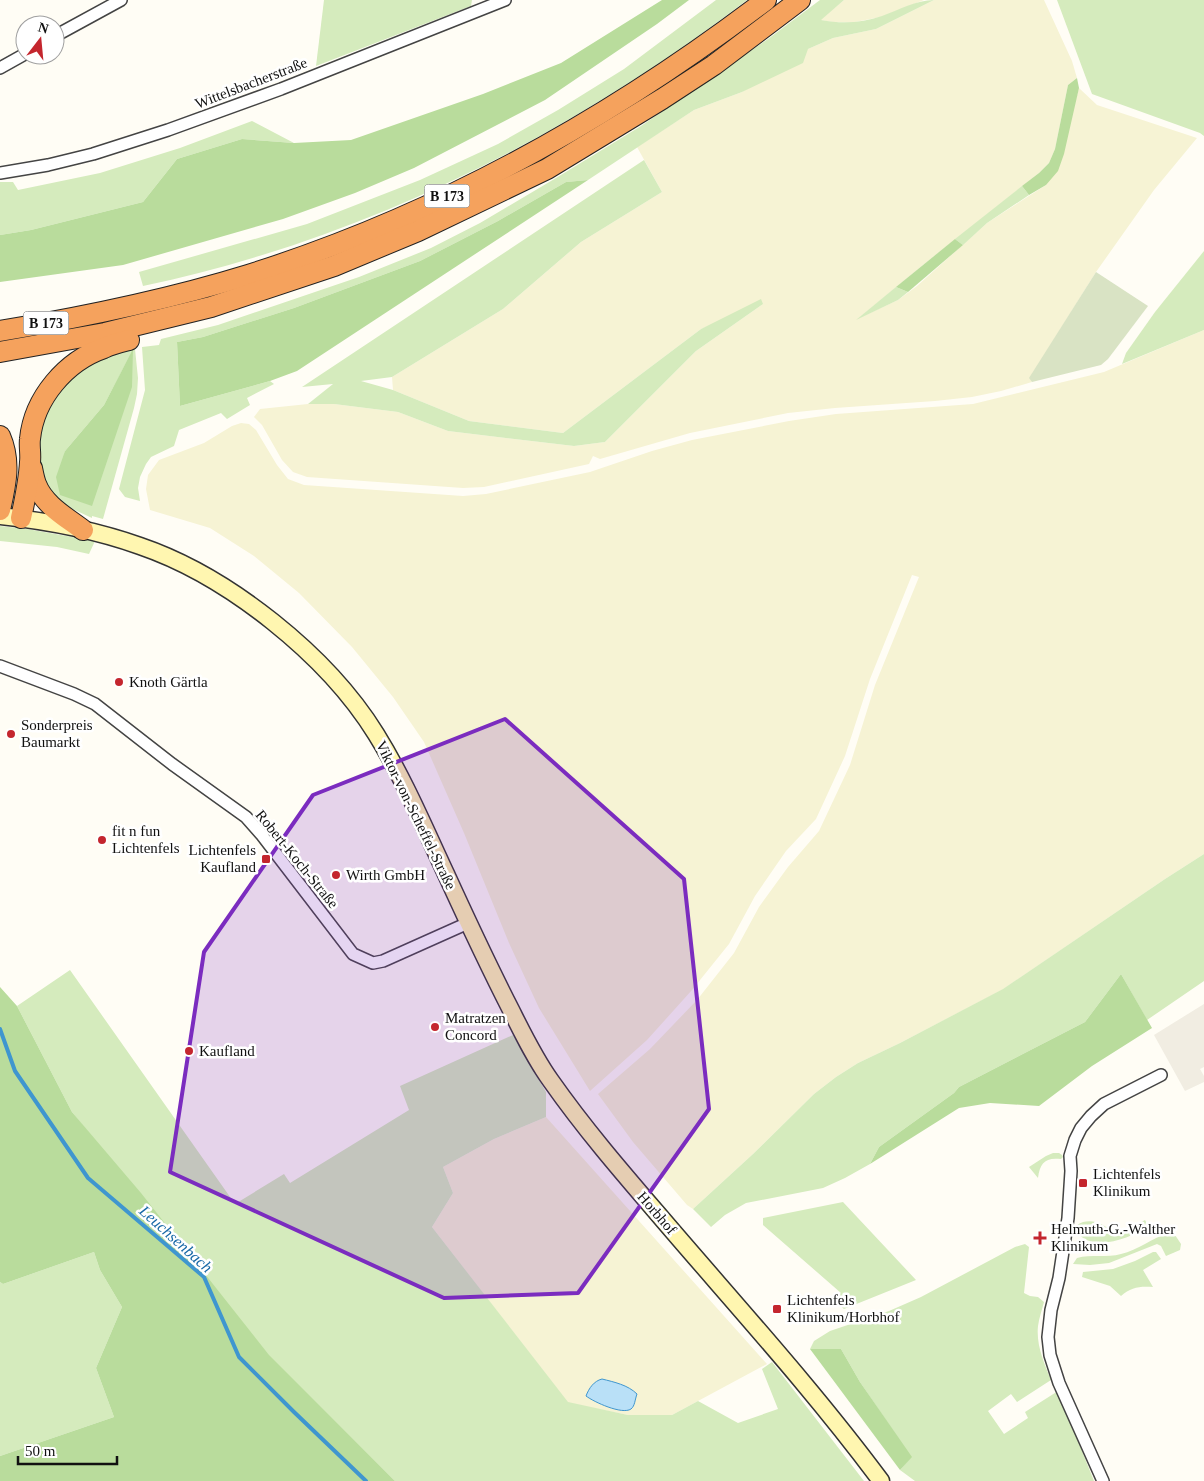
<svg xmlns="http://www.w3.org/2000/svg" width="1204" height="1481" viewBox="0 0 1204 1481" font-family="'Times New Roman',serif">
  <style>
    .farmland { fill: #f6f3d4 }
    .green { fill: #d5ebbd; fill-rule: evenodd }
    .forest { fill: #b9dc9c }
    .cemetery { fill: #d9e3c4 }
    .plaza { fill: #f1ede2 }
    .water { fill: #b9e0f7; stroke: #3f96cf }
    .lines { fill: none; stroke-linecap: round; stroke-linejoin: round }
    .stream { stroke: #3f96cf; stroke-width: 4 }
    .street-casing { stroke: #444; stroke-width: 14 }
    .secondary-casing { stroke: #333; stroke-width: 19 }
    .highway-casing { stroke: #222; stroke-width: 22 }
    .street { stroke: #fff; stroke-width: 11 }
    .secondary { stroke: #fff6b0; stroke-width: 16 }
    .highway { stroke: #f5a25d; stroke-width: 20 }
    .marked { fill: #7b2cbf; fill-opacity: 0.2; stroke: #7b2cbf; stroke-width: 4; stroke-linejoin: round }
    .poi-dot { fill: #c4262e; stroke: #fff; stroke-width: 2 }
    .labels { text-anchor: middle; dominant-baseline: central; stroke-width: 5; stroke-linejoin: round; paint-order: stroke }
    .shield { fill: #fff; stroke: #585858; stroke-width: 1 }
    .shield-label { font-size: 14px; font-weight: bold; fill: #111 }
    .street-label { font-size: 15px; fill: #111; stroke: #fff }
    .poi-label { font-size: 15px; fill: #111; stroke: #fff; text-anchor: start }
    .water-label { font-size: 16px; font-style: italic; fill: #1768a6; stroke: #fff }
  </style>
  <rect width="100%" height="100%" fill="#fffdf5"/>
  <g class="farmland">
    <polygon points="844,0 924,0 881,17 855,22 833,22 820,20"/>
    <polygon points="934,0 1044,0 1072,61 1077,78 1068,85 1055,149 1049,163 1039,173 923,265 859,318 898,300 917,286 987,223 1046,185 1072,114 1079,88 1097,105 1197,138 1154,190 1096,272 1030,378 1032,382 1001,391 972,397 935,401 835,408 788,413 690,433 600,459 593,456 589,464 484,487 463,488 307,477 293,472 282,460 262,425 254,417 260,409 308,404 334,404 398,412 448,431 574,446 605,442 696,351 763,304 701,329 563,433 469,421 393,390 392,377 503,309 581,242 662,192 637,147 694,110 742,92 808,49 833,38 876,29"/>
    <polygon points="1204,330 1204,854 1165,879 1002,990 900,1043 858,1063 836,1077 814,1094 753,1154 693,1209 687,1205 633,1142 598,1094 650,1049 697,1000 734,953 759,907 788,867 819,831 850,765 875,685 919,577 912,575 870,679 845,756 816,819 786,851 755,896 729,944 692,990 647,1040 590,1091 539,1008 509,943 464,833 424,742 393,697 352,647 299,593 254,556 210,528 150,510 146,489 148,475 159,460 204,443 232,426 241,423 249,424 256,430 277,465 288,479 304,485 463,496 486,494 590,472 652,451 692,440 789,421 836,414 973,404 1104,372"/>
    <polygon points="546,1117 767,1364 672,1415 628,1415 568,1403 432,1227 453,1193 443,1167 494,1139"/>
  </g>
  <g class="green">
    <polygon points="324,0 472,0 471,6 316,66"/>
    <path d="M 716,0 L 747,0 C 569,136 363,240 143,286 L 139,272 L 307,224 L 420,180 L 498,144 L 558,110 L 624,69 Z"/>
    <path d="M 820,0 L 844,0 L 821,20 C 842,24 862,23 882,16 C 899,10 916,0 934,0 L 876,29 L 833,38 L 808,49 L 803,63 L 742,92 L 694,110 L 588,180 L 566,182 L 498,221 L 420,261 L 294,308 L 203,337 L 177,342 L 180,406 L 270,381 L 274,384 L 247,398 L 250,405 L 227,419 L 221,413 L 179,430 L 174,446 L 151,457 L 146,464 L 140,477 L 138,488 L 140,501 L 125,497 L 119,489 L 145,390 L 142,347 L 159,345 L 161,339 L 218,325 L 359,277 L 431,248 L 480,223 L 556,178 L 641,126 L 768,39 Z"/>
    <polygon points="1057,0 1204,0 1204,136 1200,133 1092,94"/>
    <polygon points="252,121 294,143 242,139 177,159 143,202 31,230 0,235 0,182 13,182 18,190 100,173 180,148"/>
    <polygon points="644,160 662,192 581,242 503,309 392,377 361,381 393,390 469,421 563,433 701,329 761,299 763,304 696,351 605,442 574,446 448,431 398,412 334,404 308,404 333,384 302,387"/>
    <polygon points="1022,186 1029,195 987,223 963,245 955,239"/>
    <polygon points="1204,251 1204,330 1122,364 1126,353 1155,312"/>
    <polygon points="896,287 908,292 898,300 856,320"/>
    <path d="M 135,349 L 138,378 L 137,394 L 134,408 L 103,519 L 92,516 L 92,518 L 64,505 L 45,484 L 40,468 L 37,450 L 38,428 L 56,393 L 84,366 L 110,354 ZM 133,350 L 60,495 L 65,451 L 104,405 Z"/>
    <polygon points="0,526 27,529 95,541 89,554 57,547 0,541"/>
    <polygon points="1204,854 1204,981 1147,1020 1121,974 1085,1022 959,1087 954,1093 879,1147 870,1164 845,1178 823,1188 746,1203 725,1215 711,1227 693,1209 753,1154 814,1094 836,1077 858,1063 900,1043 1003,989 1165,879"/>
    <polygon points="70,970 235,1204 284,1174 290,1183 409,1110 400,1086 513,1035 546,1092 546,1117 494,1139 443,1167 453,1193 432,1227 568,1402 628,1415 672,1415 698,1401 738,1423 778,1409 762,1369 772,1362 864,1481 395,1481 269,1356 72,1112 17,1006"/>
    <path d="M 1053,1153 L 1059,1153 L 1062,1155 L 1063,1157 L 1061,1159 C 1045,1157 1040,1163 1038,1178 L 1029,1167 L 1046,1156 Z"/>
    <polygon points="843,1202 916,1280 844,1309 833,1300 841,1293 763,1225 763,1218"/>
    <path d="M 1145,1220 L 1149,1228 C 1128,1237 1093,1255 1075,1230 L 1077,1225 C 1091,1216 1107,1225 1116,1236 Z"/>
    <path d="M 1169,1233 L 1175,1235 L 1181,1244 L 1180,1250 L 1166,1256 L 1161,1246 L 1157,1244 L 1109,1263 L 1090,1265 L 1073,1264 L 1077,1258 C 1091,1254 1107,1258 1121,1254 C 1138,1250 1152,1238 1169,1233 Z"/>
    <path d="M 1025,1244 L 1029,1247 L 1024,1293 L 1030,1296 L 1038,1297 L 1044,1302 C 1042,1310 1039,1318 1038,1326 C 1036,1345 1044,1363 1051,1380 L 1017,1402 L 1011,1394 L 988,1411 L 1004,1434 L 1028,1418 L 1025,1412 L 1058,1391 L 1094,1481 L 915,1481 L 900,1470 L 911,1457 L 860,1382 L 841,1349 L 810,1349 L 814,1341 L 830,1331 L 889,1311 L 921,1297 L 1015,1247 Z"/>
    <polygon points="94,1252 100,1270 122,1307 96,1368 114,1417 0,1456 0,1282 3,1284"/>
    <path d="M 1153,1252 L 1156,1252 L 1161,1259 L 1143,1270 L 1153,1287 C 1140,1286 1131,1287 1121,1296 L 1110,1286 L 1082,1277 L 1083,1272 L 1113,1269 L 1135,1261 Z"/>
  </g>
  <g class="forest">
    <polygon points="662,0 689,0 657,24 545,100 414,168 355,193 283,219 123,265 0,282 0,235 31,230 143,202 177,159 242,139 294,143 351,140 483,94 561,63"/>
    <polygon points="1077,78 1079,88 1064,154 1058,171 1046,185 1029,195 1022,186 1039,173 1049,163 1055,149 1068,85"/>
    <polygon points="588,180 297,371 270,381 180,406 177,342 203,337 294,308 420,261 498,221 566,182"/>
    <polygon points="955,239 963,245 908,292 896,287"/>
    <polygon points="133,349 132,387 92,506 60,495 56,477 65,451 104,405"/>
    <polygon points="1121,974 1152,1028 1092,1066 1039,1106 990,1103 959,1108 870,1164 879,1147 954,1093 959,1087 1085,1022"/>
    <polygon points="0,987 17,1006 72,1112 141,1193 269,1355 395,1481 0,1481 0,1456 114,1417 96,1368 122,1307 100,1270 94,1252 3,1284 0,1282"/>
    <polygon points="810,1349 841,1349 860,1382 912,1457 900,1470"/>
  </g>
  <polygon class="cemetery" points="1096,272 1148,306 1108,359 1101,365 1032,382 1029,378"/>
  <polygon class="plaza" points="1204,1004 1204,1067 1200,1069 1204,1076 1204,1082 1185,1091 1154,1035"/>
  <path class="water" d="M 602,1379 C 614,1382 628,1385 637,1394 C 635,1399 635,1406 631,1409 C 622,1415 594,1402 586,1396 C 589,1388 594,1381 602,1379 Z"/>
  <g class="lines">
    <polyline class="stream" points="0,1029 15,1071 88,1178 204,1277 239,1357 294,1412 366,1481"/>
    <g class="street-casing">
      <g id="street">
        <polyline points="55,36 121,0"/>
        <polyline points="0,68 25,54"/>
        <polyline points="0,173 48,165 93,154 168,130 281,89 505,0"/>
        <polyline points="0,666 74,694 95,704 172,764 246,817 261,834 353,954 373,963 383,961 468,923"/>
        <polyline points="1103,1481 1059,1383 1050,1355 1048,1337 1051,1310 1059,1278 1068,1218 1071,1171 1070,1156 1075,1140 1081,1128 1091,1116 1104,1104 1161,1075"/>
      </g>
    </g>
    <g class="secondary-casing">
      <path id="secondary" d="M 0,516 C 47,521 95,530 140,546 C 228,576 327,655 376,734 C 404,779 424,827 446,874 C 467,920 488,965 511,1010 C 523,1034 535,1059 551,1081 C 584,1128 621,1171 658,1214 C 733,1302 812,1388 881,1481"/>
    </g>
    <g class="highway-casing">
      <g id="highway">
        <path d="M 0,331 C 84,317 167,300 248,275 C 436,216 610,119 766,0"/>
        <polyline points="0,352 105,333 211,307 334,266 418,231 547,169 662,99 714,65 800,0"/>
        <path d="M 0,436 C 11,461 6,484 0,510"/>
        <path d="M 32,468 C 33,473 34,479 36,484 C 44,505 66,517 83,530"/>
        <path d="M 21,518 C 25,499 29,481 30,462 C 31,454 29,446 30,439 C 34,398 66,361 104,348 C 112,344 121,342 129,340"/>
      </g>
    </g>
    <use href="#street" class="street"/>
    <use href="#secondary" class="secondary"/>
    <use href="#highway" class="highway"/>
  </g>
  <path class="marked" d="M 505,719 L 684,879 L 709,1109 L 578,1293 L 444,1298 L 170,1172 L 204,952 L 313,795 Z"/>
  <g class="poi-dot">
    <circle cx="119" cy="682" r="5"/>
    <circle cx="11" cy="734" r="5"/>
    <circle cx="102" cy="840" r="5"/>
    <rect x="261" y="854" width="10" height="10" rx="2.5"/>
    <circle cx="336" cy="875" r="5"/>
    <circle cx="435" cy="1027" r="5"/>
    <circle cx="189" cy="1051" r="5"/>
    <rect x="1078" y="1178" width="10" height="10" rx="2.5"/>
    <path d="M1037.5 1230.5h5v5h5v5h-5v5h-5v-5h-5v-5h5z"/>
    <rect x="772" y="1304" width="10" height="10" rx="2.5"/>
  </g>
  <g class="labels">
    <g class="shield">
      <rect x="424.5" y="184.5" width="45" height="23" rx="4"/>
      <rect x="23.5" y="311.5" width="45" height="23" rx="4"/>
    </g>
    <g class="shield-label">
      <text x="447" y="196">B 173</text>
      <text x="46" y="323">B 173</text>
    </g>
    <g class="street-label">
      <text transform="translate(251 83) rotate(-21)">Wittelsbacherstraße</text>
      <text transform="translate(416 815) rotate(64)">Viktor-von-Scheffel-Straße</text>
      <text transform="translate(297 859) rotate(51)">Robert-Koch-Straße</text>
      <text transform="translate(657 1213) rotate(49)">Horbhof</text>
    </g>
    <g class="poi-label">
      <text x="129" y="682">Knoth Gärtla</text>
      <text x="21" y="725">Sonderpreis<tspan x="21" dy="17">Baumarkt</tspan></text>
      <text x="112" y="831">fit n fun<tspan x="112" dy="17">Lichtenfels</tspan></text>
      <text x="256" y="850" text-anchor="end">Lichtenfels<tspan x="256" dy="17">Kaufland</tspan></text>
      <text x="346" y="875">Wirth GmbH</text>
      <text x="445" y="1018">Matratzen<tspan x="445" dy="17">Concord</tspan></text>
      <text x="199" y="1051">Kaufland</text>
      <text x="1093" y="1174">Lichtenfels<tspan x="1093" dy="17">Klinikum</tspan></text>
      <text x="1051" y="1229">Helmuth-G.-Walther<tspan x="1051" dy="17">Klinikum</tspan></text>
      <text x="787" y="1300">Lichtenfels<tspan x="787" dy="17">Klinikum/Horbhof</tspan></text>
    </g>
    <g class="water-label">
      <text transform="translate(176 1239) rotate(42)">Leuchsenbach</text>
    </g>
  </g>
  <g transform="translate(40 40) rotate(16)"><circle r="24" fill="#ffffff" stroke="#a0a0a0"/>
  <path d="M0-4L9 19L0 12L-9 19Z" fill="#c4262e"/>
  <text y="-8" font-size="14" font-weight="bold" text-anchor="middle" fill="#111111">N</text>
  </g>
  <path d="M18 1456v8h99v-8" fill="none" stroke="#111111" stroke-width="2.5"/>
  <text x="25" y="1456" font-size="15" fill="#111111" stroke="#ffffff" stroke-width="4" paint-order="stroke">50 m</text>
</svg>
